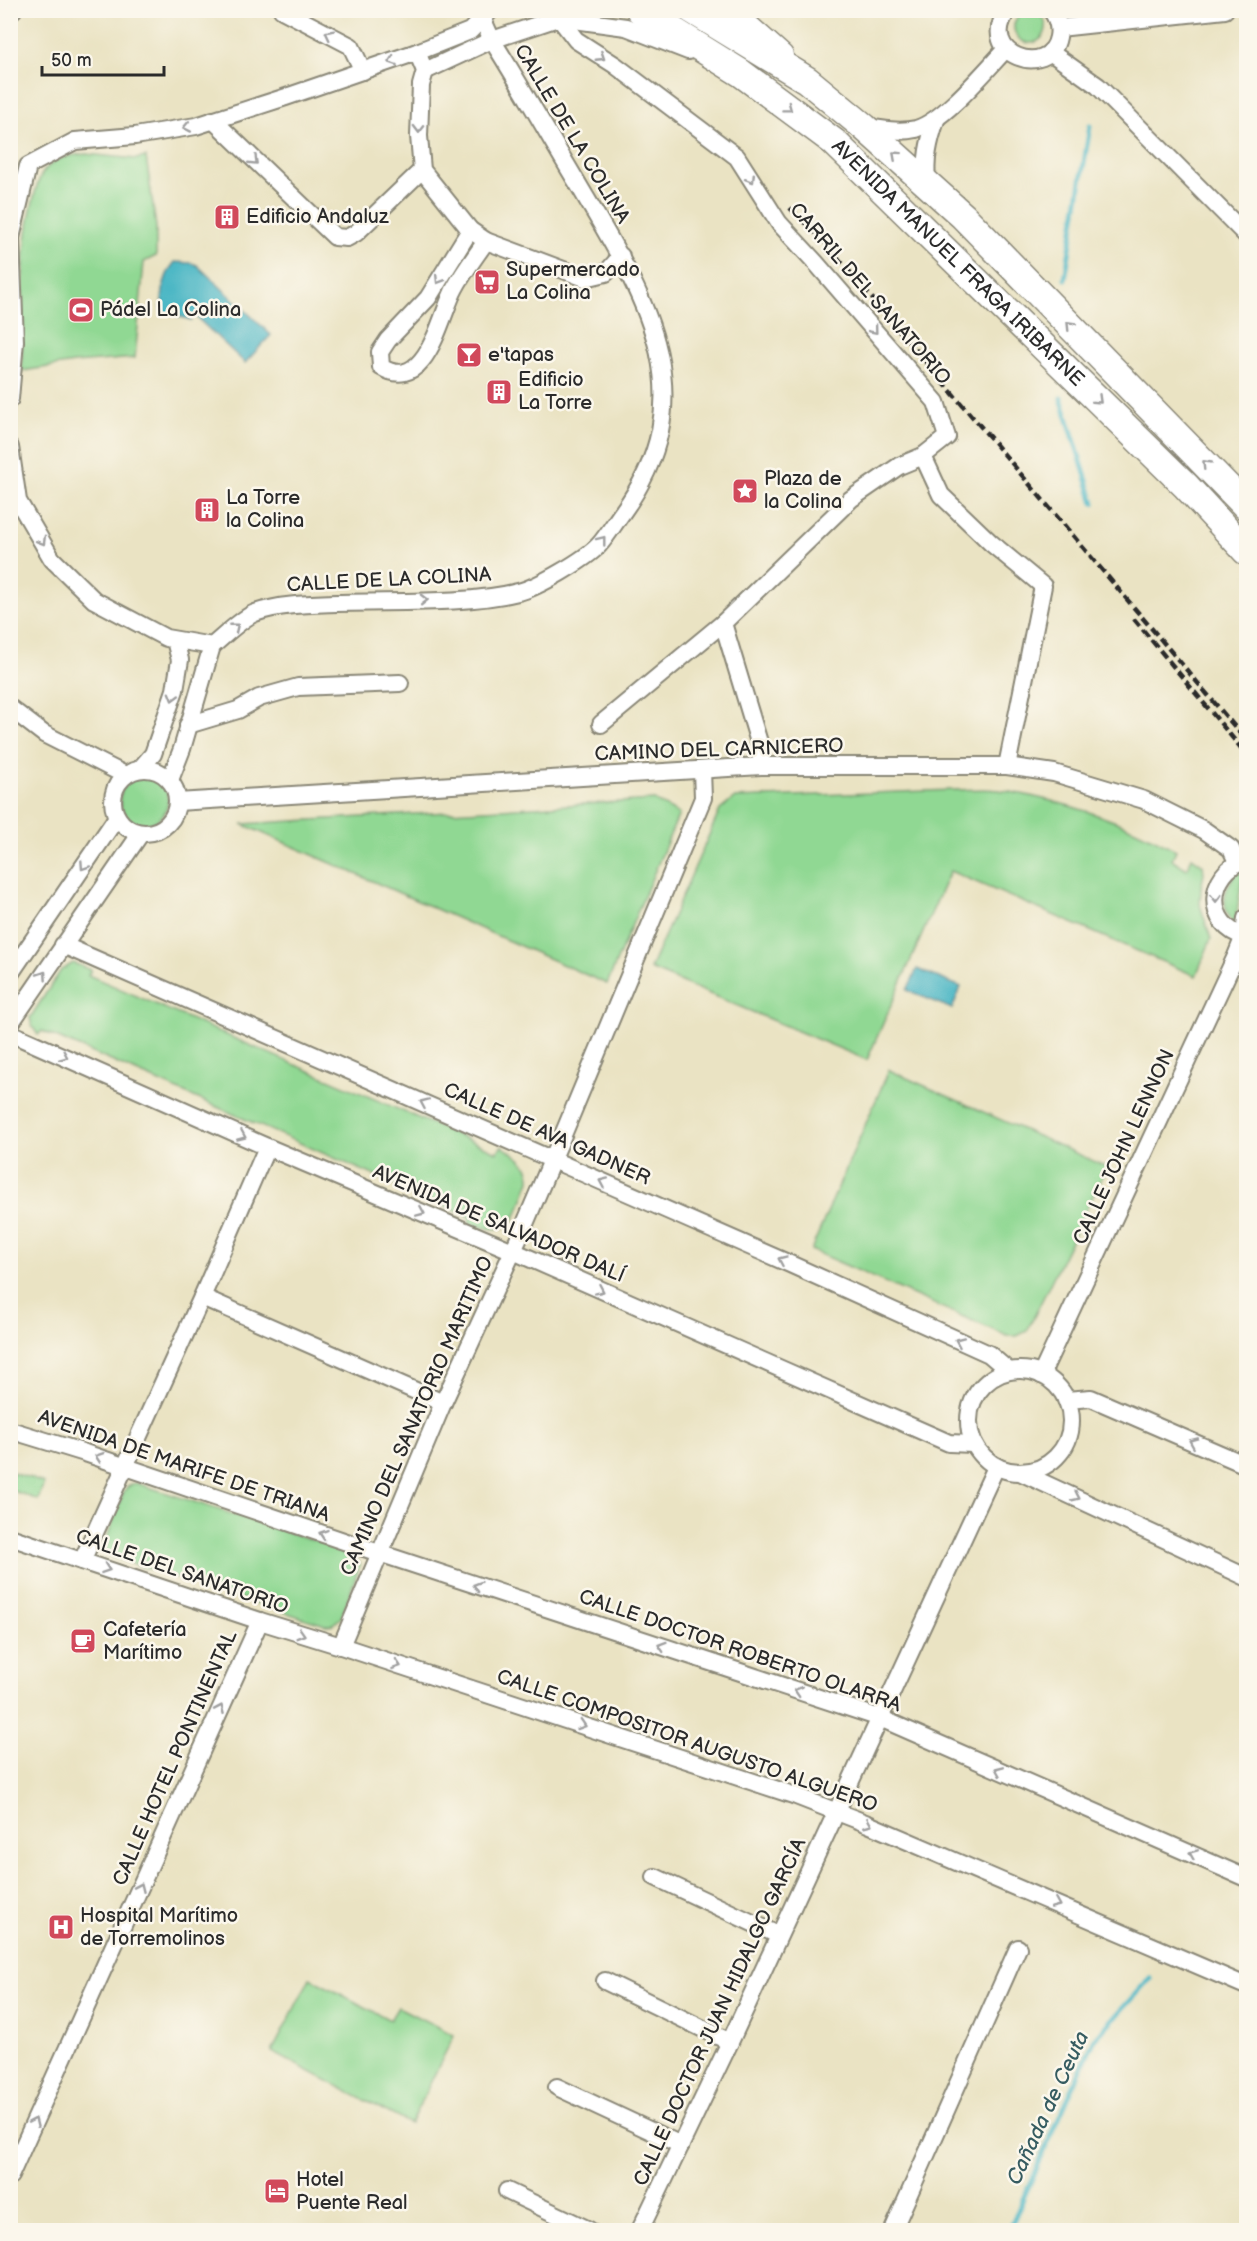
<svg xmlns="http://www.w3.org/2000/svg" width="1257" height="2241" viewBox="0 0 1257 2241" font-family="'Balsamiq Sans',sans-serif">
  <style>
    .green { fill: #90d893; stroke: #5e825f; stroke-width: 1.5 }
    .water { fill: #49b6c4; stroke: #3a7078; stroke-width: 1.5 }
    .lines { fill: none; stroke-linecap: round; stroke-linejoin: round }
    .stream { stroke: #49b6c4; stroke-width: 5 }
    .street-casing { stroke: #8a8777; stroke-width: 20 }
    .secondary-casing { stroke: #8a8777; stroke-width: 27 }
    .primary-casing { stroke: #8a8777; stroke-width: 30 }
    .street { stroke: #fff; stroke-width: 16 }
    .secondary { stroke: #fff; stroke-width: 24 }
    .primary { stroke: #fff; stroke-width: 27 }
    .rail { stroke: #2b2b2b; stroke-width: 4.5; stroke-dasharray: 9 4.5; stroke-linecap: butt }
    .oneway { stroke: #a0a0a0 }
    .labels { text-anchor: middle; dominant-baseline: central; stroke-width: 5; stroke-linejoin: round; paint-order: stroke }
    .street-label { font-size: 20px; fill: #2b2b2b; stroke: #fbf7ec }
    .poi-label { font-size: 20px; fill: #2b2b2b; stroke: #fbf7ec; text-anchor: start }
    .water-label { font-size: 21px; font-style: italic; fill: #365c61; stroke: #fbf7ec }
  </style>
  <rect width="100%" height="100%" fill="#fbf7ec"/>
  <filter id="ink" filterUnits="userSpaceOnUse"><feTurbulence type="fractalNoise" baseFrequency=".0167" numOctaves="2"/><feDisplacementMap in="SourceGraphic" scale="12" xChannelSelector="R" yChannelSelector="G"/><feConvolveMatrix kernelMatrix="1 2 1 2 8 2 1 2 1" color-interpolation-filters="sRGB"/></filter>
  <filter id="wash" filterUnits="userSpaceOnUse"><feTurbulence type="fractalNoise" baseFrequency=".008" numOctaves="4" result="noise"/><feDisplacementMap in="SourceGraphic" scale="24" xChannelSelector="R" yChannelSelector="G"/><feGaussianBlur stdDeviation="1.35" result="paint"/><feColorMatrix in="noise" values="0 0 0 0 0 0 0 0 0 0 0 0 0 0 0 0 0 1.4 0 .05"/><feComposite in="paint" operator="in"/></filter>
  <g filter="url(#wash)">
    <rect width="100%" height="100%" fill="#eae3c3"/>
    <g class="green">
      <circle cx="1030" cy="27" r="16"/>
      <path d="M 86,154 L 136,159 L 146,157 L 156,227 L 156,256 L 144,262 L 135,358 L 74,363 L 22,371 C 23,317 20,262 31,209 C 34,198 36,184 42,174 C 52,158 69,155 86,154 Z"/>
      <circle cx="144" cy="800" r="24"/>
      <path d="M 953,790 C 968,790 984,788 999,790 C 1061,800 1121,820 1176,850 L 1172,859 L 1187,869 L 1192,857 L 1203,865 L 1204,874 L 1201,887 L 1200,905 L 1211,939 L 1196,976 L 950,871 L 867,1060 L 650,969 L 720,810 L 735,798 Z"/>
      <polygon points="654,800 679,814 607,984 242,824"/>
      <path d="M 1244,863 L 1235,926 C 1216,902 1226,883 1244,863 Z"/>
      <path d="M 73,963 L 91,970 L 88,975 L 497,1152 L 502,1146 C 514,1155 531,1162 530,1180 C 515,1218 516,1239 469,1224 L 470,1217 L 42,1031 L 38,1035 L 32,1026 L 30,1018 L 61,970 Z"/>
      <polygon points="889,1070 1107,1167 1027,1331 1017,1336 1007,1336 811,1250"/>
      <polygon points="11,1472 44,1483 38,1500 11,1490"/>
      <polygon points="136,1483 353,1553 360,1565 341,1618 331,1625 325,1625 108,1556 104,1546 124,1491 127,1487"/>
      <polygon points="310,1978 390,2020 398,2007 454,2035 410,2124 272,2052"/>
    </g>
    <g class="water">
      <path d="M 175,262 L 191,263 L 197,265 L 271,335 L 245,363 L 194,315 L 191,320 L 161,311 C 163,292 162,277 175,262 Z"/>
      <polygon points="917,969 961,987 952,1009 907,990"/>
    </g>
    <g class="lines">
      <g class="stream">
        <polyline points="1065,279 1090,126"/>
        <polyline points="1061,398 1094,503"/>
        <polyline points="1009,2230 1094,2040 1150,1978"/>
      </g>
    </g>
  </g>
  <g filter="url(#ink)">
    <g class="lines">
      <g class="street-casing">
        <g id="street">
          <polyline points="282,10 351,46 363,71"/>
          <polyline points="553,10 576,40 615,65 737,157 779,223 816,263 936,402 947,437 923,456 899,466 851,499 723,623 601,724"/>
          <path d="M 1008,10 C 975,55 1050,80 1058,37 C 1060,27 1057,18 1051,10"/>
          <polyline points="10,12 13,10"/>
          <polyline points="559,18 626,27 688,51"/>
          <polyline points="1059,28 1225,10"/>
          <polyline points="417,52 425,71 421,85 419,136 422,170 470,230 486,241 585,278 606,273 621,256"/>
          <polyline points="1050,52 1098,86 1246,235"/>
          <polyline points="425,71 492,40 567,15"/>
          <polyline points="213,120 335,237 347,238 356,233 422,170"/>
          <path d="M 865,127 C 881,129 899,133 916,129 C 944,121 985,71 1006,49"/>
          <path d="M 927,184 C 925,159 928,144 936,120"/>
          <path d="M 470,230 L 428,298 L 388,340 L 380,352 L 381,367 C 427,395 440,315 455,288 C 464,271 476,256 486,241"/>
          <polyline points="10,399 15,341 11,238 28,166 75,141 135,136 196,126 286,97 417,52 470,31 491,10"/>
          <path d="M 10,447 L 18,501 L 52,559 L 94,600 L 166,638 L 212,646 C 223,637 242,618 255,613 C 281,604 309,604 337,603 C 393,601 465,605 518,592 C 537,588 586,559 599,545 C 607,536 614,524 622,513 C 709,393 642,293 578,184 C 549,136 522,87 492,40 L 483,20"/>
          <polyline points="923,456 941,495 991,543 1043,586 1007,766"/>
          <polyline points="723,623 761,749 761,766"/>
          <polyline points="10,708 44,734 125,775"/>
          <polyline points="188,725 238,710 259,698 298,687 400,683"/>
          <polyline points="140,769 153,754 175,690 180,660 175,640"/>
          <circle cx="145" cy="801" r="32"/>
          <polyline points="170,780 182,749 212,646"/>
          <polyline points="177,802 761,766 1007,766 1054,773 1144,800 1204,830 1231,849 1237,862"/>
          <path d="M 1246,859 C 1206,873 1204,926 1246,937"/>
          <polyline points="63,945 790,1264 989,1354 1009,1371"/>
          <polyline points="10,974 117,817"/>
          <polyline points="10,1024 141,833"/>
          <polyline points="10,1033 267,1147 513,1251 949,1443 973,1444"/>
          <polyline points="202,1297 443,1403"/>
          <circle cx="1020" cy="1421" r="51"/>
          <polyline points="1041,1375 1236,956 1244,936 1246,918"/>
          <polyline points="1066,1400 1091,1398 1246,1465"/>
          <polyline points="10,1430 85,1453 379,1553 880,1718 1246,1878"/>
          <polyline points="1022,1473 1246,1577"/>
          <polyline points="10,1537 260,1621 341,1646 796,1796 868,1824 1246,1986"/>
          <polyline points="82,1561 202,1297 267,1147"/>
          <polyline points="341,1646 443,1403 518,1240 565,1130 703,798 702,770"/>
          <polyline points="655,1877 778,1935"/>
          <polyline points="605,1981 730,2042"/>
          <polyline points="557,2087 681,2145"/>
          <polyline points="10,2176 260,1621"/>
          <polyline points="507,2191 589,2230"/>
          <polyline points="640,2230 730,2042 996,1467"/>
          <polyline points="893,2230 1018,1948"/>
        </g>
      </g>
      <g class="secondary-casing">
        <polyline id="secondary" points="729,10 781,56"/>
      </g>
      <g class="primary-casing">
        <g id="primary">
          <path id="s1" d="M 640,10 L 741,73 L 834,142 L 1186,486 L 1246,551"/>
          <polyline points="692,10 807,80 864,127 963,216 1246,506"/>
        </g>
      </g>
      <use href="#street" class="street"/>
      <use href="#secondary" class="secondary"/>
      <use href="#primary" class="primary"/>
      <g class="rail">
        <polyline points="790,208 827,245 1246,740"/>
        <polyline points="1134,619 1246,754"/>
      </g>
    </g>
    <defs><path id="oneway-chevron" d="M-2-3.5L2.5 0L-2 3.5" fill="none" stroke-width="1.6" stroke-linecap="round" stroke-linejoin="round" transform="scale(1.5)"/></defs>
    <g class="oneway">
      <use href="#oneway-chevron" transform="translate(329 34) rotate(-153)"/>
      <use href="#oneway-chevron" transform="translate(601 57) rotate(33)"/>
      <use href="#oneway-chevron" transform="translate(392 61) rotate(161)"/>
      <use href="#oneway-chevron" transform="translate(788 108) rotate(37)"/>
      <use href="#oneway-chevron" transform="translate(187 127) rotate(169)"/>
      <use href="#oneway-chevron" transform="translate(419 129) rotate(91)"/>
      <use href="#oneway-chevron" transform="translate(896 155) rotate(-138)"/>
      <use href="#oneway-chevron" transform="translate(254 161) rotate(44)"/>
      <use href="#oneway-chevron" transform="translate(751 179) rotate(58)"/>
      <use href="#oneway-chevron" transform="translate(439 280) rotate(122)"/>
      <use href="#oneway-chevron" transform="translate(1070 325) rotate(-134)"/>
      <use href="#oneway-chevron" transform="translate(874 330) rotate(50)"/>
      <use href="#oneway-chevron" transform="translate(1098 400) rotate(44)"/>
      <use href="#oneway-chevron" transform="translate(1206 464) rotate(-134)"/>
      <use href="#oneway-chevron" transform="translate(602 540) rotate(-52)"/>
      <use href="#oneway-chevron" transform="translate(42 541) rotate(59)"/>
      <use href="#oneway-chevron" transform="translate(424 600) rotate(-1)"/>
      <use href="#oneway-chevron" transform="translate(235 627) rotate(-39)"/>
      <use href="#oneway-chevron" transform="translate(173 697) rotate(106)"/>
      <use href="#oneway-chevron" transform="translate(84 866) rotate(124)"/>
      <use href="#oneway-chevron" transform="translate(1216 898) rotate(90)"/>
      <use href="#oneway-chevron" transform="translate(43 975) rotate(-56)"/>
      <use href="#oneway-chevron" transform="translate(64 1056) rotate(24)"/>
      <use href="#oneway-chevron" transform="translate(424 1103) rotate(-156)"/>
      <use href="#oneway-chevron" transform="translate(242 1136) rotate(24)"/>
      <use href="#oneway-chevron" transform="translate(603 1182) rotate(-156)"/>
      <use href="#oneway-chevron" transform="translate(421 1212) rotate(23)"/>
      <use href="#oneway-chevron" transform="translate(782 1260) rotate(-156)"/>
      <use href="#oneway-chevron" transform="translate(600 1290) rotate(24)"/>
      <use href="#oneway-chevron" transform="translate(959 1341) rotate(-156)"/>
      <use href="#oneway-chevron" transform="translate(1193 1442) rotate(-157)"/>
      <use href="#oneway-chevron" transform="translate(99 1457) rotate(-161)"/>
      <use href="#oneway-chevron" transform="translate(1076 1497) rotate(25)"/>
      <use href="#oneway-chevron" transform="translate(323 1534) rotate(-161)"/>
      <use href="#oneway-chevron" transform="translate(106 1569) rotate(19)"/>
      <use href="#oneway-chevron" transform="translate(477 1586) rotate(-162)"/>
      <use href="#oneway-chevron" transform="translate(301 1634) rotate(17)"/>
      <use href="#oneway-chevron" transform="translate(662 1646) rotate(-162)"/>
      <use href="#oneway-chevron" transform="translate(397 1665) rotate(19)"/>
      <use href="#oneway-chevron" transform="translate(798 1691) rotate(-162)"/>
      <use href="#oneway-chevron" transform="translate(220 1709) rotate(-66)"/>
      <use href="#oneway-chevron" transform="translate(582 1725) rotate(18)"/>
      <use href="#oneway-chevron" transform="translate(999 1770) rotate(-157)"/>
      <use href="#oneway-chevron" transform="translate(868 1824) rotate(23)"/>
      <use href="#oneway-chevron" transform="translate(1193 1854) rotate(-157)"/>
      <use href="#oneway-chevron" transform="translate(140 1887) rotate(-66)"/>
      <use href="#oneway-chevron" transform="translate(1056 1904) rotate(23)"/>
      <use href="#oneway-chevron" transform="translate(34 2122) rotate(-66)"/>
    </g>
  </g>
  <defs>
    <g id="building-square" transform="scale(1.35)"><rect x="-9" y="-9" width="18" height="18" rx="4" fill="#d1495b" stroke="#fbf7ec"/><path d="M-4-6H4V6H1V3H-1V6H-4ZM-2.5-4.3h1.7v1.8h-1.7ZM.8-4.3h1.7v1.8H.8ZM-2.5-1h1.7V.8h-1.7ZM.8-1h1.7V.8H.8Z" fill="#fff"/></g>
    <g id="supermarket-square" transform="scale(1.35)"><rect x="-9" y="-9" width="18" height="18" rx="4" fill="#d1495b" stroke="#fbf7ec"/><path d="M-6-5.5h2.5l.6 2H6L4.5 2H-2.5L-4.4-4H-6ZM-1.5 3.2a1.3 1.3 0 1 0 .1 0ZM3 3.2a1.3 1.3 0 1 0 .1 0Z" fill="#fff"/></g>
    <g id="stadium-square" transform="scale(1.35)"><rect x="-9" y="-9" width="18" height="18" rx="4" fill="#d1495b" stroke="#fbf7ec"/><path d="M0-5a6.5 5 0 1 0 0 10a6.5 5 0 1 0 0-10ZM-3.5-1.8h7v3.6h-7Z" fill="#fff"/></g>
    <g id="bar-square" transform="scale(1.35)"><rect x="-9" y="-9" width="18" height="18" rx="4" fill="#d1495b" stroke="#fbf7ec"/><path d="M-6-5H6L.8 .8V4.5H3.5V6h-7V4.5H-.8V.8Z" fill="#fff"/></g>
    <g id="sight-square" transform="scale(1.35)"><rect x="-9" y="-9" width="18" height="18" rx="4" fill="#d1495b" stroke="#fbf7ec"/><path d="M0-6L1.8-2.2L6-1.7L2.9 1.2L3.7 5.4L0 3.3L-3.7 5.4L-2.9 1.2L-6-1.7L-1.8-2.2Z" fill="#fff"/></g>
    <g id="cafe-square" transform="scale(1.35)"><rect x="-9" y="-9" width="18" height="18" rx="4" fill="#d1495b" stroke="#fbf7ec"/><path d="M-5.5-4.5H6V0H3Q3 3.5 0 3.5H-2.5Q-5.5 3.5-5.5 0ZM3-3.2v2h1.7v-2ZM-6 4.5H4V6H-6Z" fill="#fff"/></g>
    <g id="hospital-square" transform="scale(1.35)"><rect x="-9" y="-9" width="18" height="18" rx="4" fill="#d1495b" stroke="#fbf7ec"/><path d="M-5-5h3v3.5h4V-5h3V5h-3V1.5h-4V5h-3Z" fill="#fff"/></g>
    <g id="hotel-square" transform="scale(1.35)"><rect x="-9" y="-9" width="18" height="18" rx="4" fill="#d1495b" stroke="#fbf7ec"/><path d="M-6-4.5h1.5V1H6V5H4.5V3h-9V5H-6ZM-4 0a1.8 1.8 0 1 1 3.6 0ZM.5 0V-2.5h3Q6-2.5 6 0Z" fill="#fff"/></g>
  </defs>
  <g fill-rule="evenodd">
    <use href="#building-square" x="227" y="217"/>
    <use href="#supermarket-square" x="487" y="282"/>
    <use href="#stadium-square" x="81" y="310"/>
    <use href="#bar-square" x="469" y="355"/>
    <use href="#building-square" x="499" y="392"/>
    <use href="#sight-square" x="745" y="491"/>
    <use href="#building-square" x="207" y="510"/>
    <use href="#cafe-square" x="83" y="1641"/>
    <use href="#hospital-square" x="61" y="1927"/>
    <use href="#hotel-square" x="277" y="2191"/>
  </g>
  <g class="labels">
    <g class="street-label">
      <text transform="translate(572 134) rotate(59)">CALLE DE LA COLINA</text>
      <text stroke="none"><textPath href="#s1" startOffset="408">AVENIDA MANUEL FRAGA IRIBARNE</textPath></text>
      <text transform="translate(870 294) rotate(49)">CARRIL DEL SANATORIO</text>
      <text transform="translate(389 580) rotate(-3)">CALLE DE LA COLINA</text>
      <text transform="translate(719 750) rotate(-2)">CAMINO DEL CARNICERO</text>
      <text transform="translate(547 1134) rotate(24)">CALLE DE AVA GADNER</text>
      <text transform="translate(1124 1147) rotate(-65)">CALLE JOHN LENNON</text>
      <text transform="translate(499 1224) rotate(23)">AVENIDA DE SALVADOR DALÍ</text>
      <text transform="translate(417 1416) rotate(-66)">CAMINO DEL SANATORIO MARITIMO</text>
      <text transform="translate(184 1466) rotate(19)">AVENIDA DE MARIFE DE TRIANA</text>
      <text transform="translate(182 1572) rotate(19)">CALLE DEL SANATORIO</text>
      <text transform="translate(740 1651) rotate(19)">CALLE DOCTOR ROBERTO OLARRA</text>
      <text transform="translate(687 1741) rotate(19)">CALLE COMPOSITOR AUGUSTO ALGUERO</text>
      <text transform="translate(175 1758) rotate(-66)">CALLE HOTEL PONTINENTAL</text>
      <text transform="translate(720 2012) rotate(-65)">CALLE DOCTOR JUAN HIDALGO GARCÍA</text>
    </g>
    <g class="poi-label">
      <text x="246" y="217">Edificio Andaluz</text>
      <text x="506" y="270">Supermercado<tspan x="506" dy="23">La Colina</tspan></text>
      <text x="100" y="310">Pádel La Colina</text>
      <text x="488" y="355">e'tapas</text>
      <text x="518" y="380">Edificio<tspan x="518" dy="23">La Torre</tspan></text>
      <text x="764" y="479">Plaza de<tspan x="764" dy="23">la Colina</tspan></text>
      <text x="226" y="498">La Torre<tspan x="226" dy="23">la Colina</tspan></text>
      <text x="103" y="1630">Cafetería<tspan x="103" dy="23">Marítimo</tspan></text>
      <text x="80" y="1916">Hospital Marítimo<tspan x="80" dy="23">de Torremolinos</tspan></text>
      <text x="296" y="2180">Hotel<tspan x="296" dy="23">Puente Real</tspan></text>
    </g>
    <g class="water-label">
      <text transform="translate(1048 2108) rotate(-65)">Cañada de Ceuta</text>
    </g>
  </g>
  <rect width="1257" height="2241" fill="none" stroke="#fbf7ec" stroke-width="36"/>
  <path d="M42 66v9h122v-9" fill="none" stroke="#2b2b2b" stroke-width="3"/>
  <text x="51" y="66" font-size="18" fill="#2b2b2b" stroke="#fbf7ec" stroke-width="4.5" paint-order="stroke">50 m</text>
</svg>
